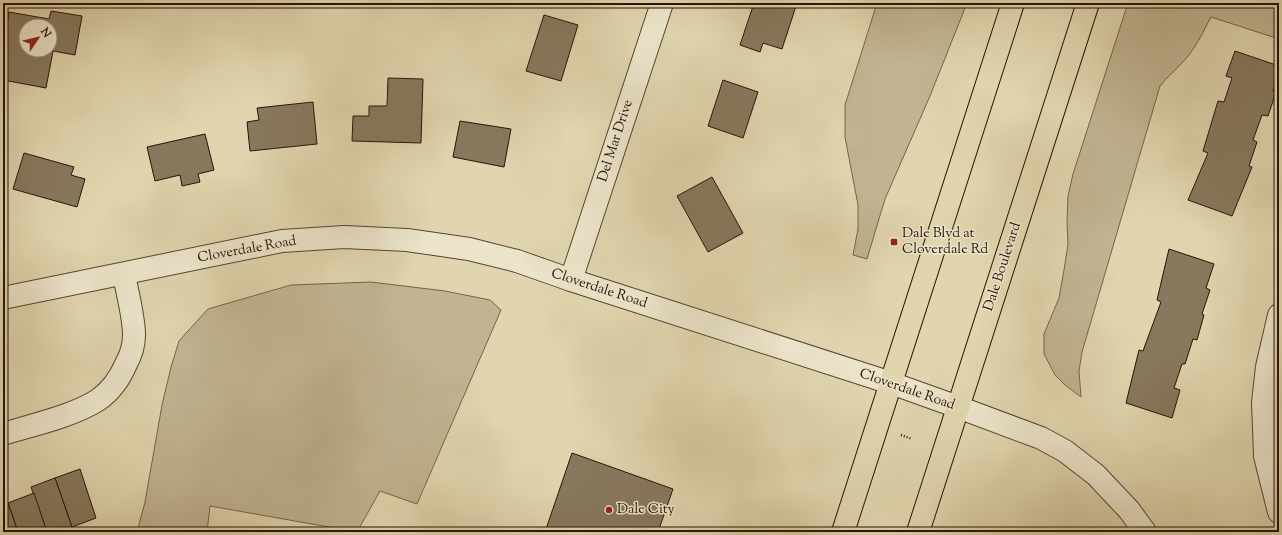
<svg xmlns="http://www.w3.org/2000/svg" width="1282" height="535" viewBox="0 0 1282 535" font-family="'Sorts Mill Goudy',serif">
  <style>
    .green { fill: #c1b492; stroke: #74644c }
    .building { fill: #87785e; stroke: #271307; fill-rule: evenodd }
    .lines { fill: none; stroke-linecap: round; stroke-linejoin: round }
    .minor-casing { stroke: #554431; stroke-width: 24 }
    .tertiary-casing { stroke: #554431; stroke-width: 24 }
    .primary-casing { stroke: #271307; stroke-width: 24 }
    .path { stroke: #271307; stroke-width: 2.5; stroke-dasharray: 1 2; stroke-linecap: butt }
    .minor { stroke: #ebe4ca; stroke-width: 22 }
    .tertiary { stroke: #ebe4ca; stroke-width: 22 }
    .primary { stroke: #e0d5ae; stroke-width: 22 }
    .poi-dot { fill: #8f2418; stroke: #ebe4ca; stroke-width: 1.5 }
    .labels { text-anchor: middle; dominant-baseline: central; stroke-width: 3; stroke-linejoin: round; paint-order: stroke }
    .street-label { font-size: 14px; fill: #271307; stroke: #ebe4ca }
    .poi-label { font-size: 14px; fill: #271307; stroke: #ebe4ca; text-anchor: start }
  </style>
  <rect width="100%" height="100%" fill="#e0d5ae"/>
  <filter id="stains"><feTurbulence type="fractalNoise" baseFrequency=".005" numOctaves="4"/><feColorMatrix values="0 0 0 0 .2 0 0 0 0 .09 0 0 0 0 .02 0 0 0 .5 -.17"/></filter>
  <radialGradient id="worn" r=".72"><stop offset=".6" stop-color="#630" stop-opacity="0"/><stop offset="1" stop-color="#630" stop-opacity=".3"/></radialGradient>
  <g class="green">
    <polygon points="877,3 967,3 930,96 885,199 867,259 853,255 858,229 858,205 845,137 845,105"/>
    <path d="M 1128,3 L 1279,3 L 1279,39 L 1211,17 C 1203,32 1195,50 1182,63 C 1175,71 1167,77 1160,86 L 1082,352 L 1079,371 L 1081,397 L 1065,385 L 1055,375 L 1044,354 L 1044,334 L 1059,298 L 1064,270 L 1068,244 L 1067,222 L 1068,196 L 1073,174 Z"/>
    <polygon points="371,282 445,291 490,300 501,310 417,504 380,491 357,532 210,506 207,532 137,532 145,502 162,405 171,367 179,341 208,309 291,285"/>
  </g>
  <g class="building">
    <polygon points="754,3 797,3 782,49 763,43 760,52 740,45"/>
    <path d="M 51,11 L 82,16 L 75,55 L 53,51 L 46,88 L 3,80 L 3,45 L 9,12 L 49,19 ZM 26,26 L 50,26 L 50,50 L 26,50 Z"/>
    <polygon points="544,15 578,25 561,81 526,71"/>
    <polygon points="1235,51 1279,66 1279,72 1273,91 1276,92 1268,116 1262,115 1253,140 1257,142 1249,166 1252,167 1232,216 1188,200 1208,153 1203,151 1218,101 1224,102 1232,78 1226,76"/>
    <polygon points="388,78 423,79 421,143 352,141 353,116 369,116 369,106 387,106"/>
    <polygon points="723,80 758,92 743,138 708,126"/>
    <polygon points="313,102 317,144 250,151 247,122 259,120 257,108"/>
    <polygon points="460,121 511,129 504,167 453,157"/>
    <polygon points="205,134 214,170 198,174 200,182 182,186 180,175 155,181 147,147"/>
    <polygon points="24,153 74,167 71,175 85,179 77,207 13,189"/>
    <polygon points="712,177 743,233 708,252 677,196"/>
    <polygon points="1169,249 1214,264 1206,288 1210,290 1202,314 1204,315 1197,340 1193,339 1185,364 1182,364 1174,388 1180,390 1172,418 1126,403 1139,350 1143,351 1161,302 1157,300"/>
    <polygon points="572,453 673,489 658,532 545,532"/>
    <polygon points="80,469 96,518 72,527 55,478"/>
    <polygon points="55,478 72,527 58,532 47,532 31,487"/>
    <polygon points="34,493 47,532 18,532 8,503"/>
    <polygon points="8,503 18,532 3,532 3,504"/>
  </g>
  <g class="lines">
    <g class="minor-casing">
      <g id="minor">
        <polyline points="571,280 662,3"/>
        <polyline points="1279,315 1267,367 1263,402 1265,456 1279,512"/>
        <polyline points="958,407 1041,438 1065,451 1096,475 1129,510 1145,532"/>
        <path d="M 3,434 C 32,425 73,416 98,400 C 111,391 120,378 126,364 C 131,355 134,345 134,335 C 134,317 127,292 124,274"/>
      </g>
    </g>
    <g class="tertiary-casing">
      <polyline id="tertiary" points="3,298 282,241 344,237 407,240 469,249 517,261 571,280 891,383 958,407"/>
    </g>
    <g class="primary-casing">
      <g id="primary">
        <polyline points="843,532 1013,3"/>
        <polyline points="918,532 1088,3"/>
      </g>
    </g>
    <polyline class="path" points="901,435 912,439"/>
    <use href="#minor" class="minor"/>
    <use href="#tertiary" class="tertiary"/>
    <use href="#primary" class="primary"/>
  </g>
  <g class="poi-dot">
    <rect x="890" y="238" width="8" height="8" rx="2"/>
    <circle cx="609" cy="510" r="4"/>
  </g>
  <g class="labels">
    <g class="street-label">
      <text transform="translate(616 141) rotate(-72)">Del Mar Drive</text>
      <text transform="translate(247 250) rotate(-10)">Cloverdale Road</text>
      <text transform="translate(1003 267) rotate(-72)">Dale Boulevard</text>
      <text transform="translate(599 289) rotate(18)">Cloverdale Road</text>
      <text transform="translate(907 390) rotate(19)">Cloverdale Road</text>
    </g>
    <g class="poi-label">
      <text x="902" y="234">Dale Blvd at<tspan x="902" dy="16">Cloverdale Rd</tspan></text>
      <text x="617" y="510">Dale City</text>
    </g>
  </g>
  <rect width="1282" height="535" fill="none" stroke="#e0d5ae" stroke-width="16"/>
  <rect x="4" y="4" width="1274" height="527" fill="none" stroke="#271307" stroke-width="2"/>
  <rect x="8" y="8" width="1266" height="519" fill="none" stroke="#271307"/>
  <g transform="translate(38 38) rotate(55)"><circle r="19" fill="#ebe4ca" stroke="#9d907c"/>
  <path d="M0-3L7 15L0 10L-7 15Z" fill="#8f2418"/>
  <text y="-6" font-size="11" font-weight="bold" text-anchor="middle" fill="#271307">N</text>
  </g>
  <rect width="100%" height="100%" filter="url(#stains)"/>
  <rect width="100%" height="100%" fill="url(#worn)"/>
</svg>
